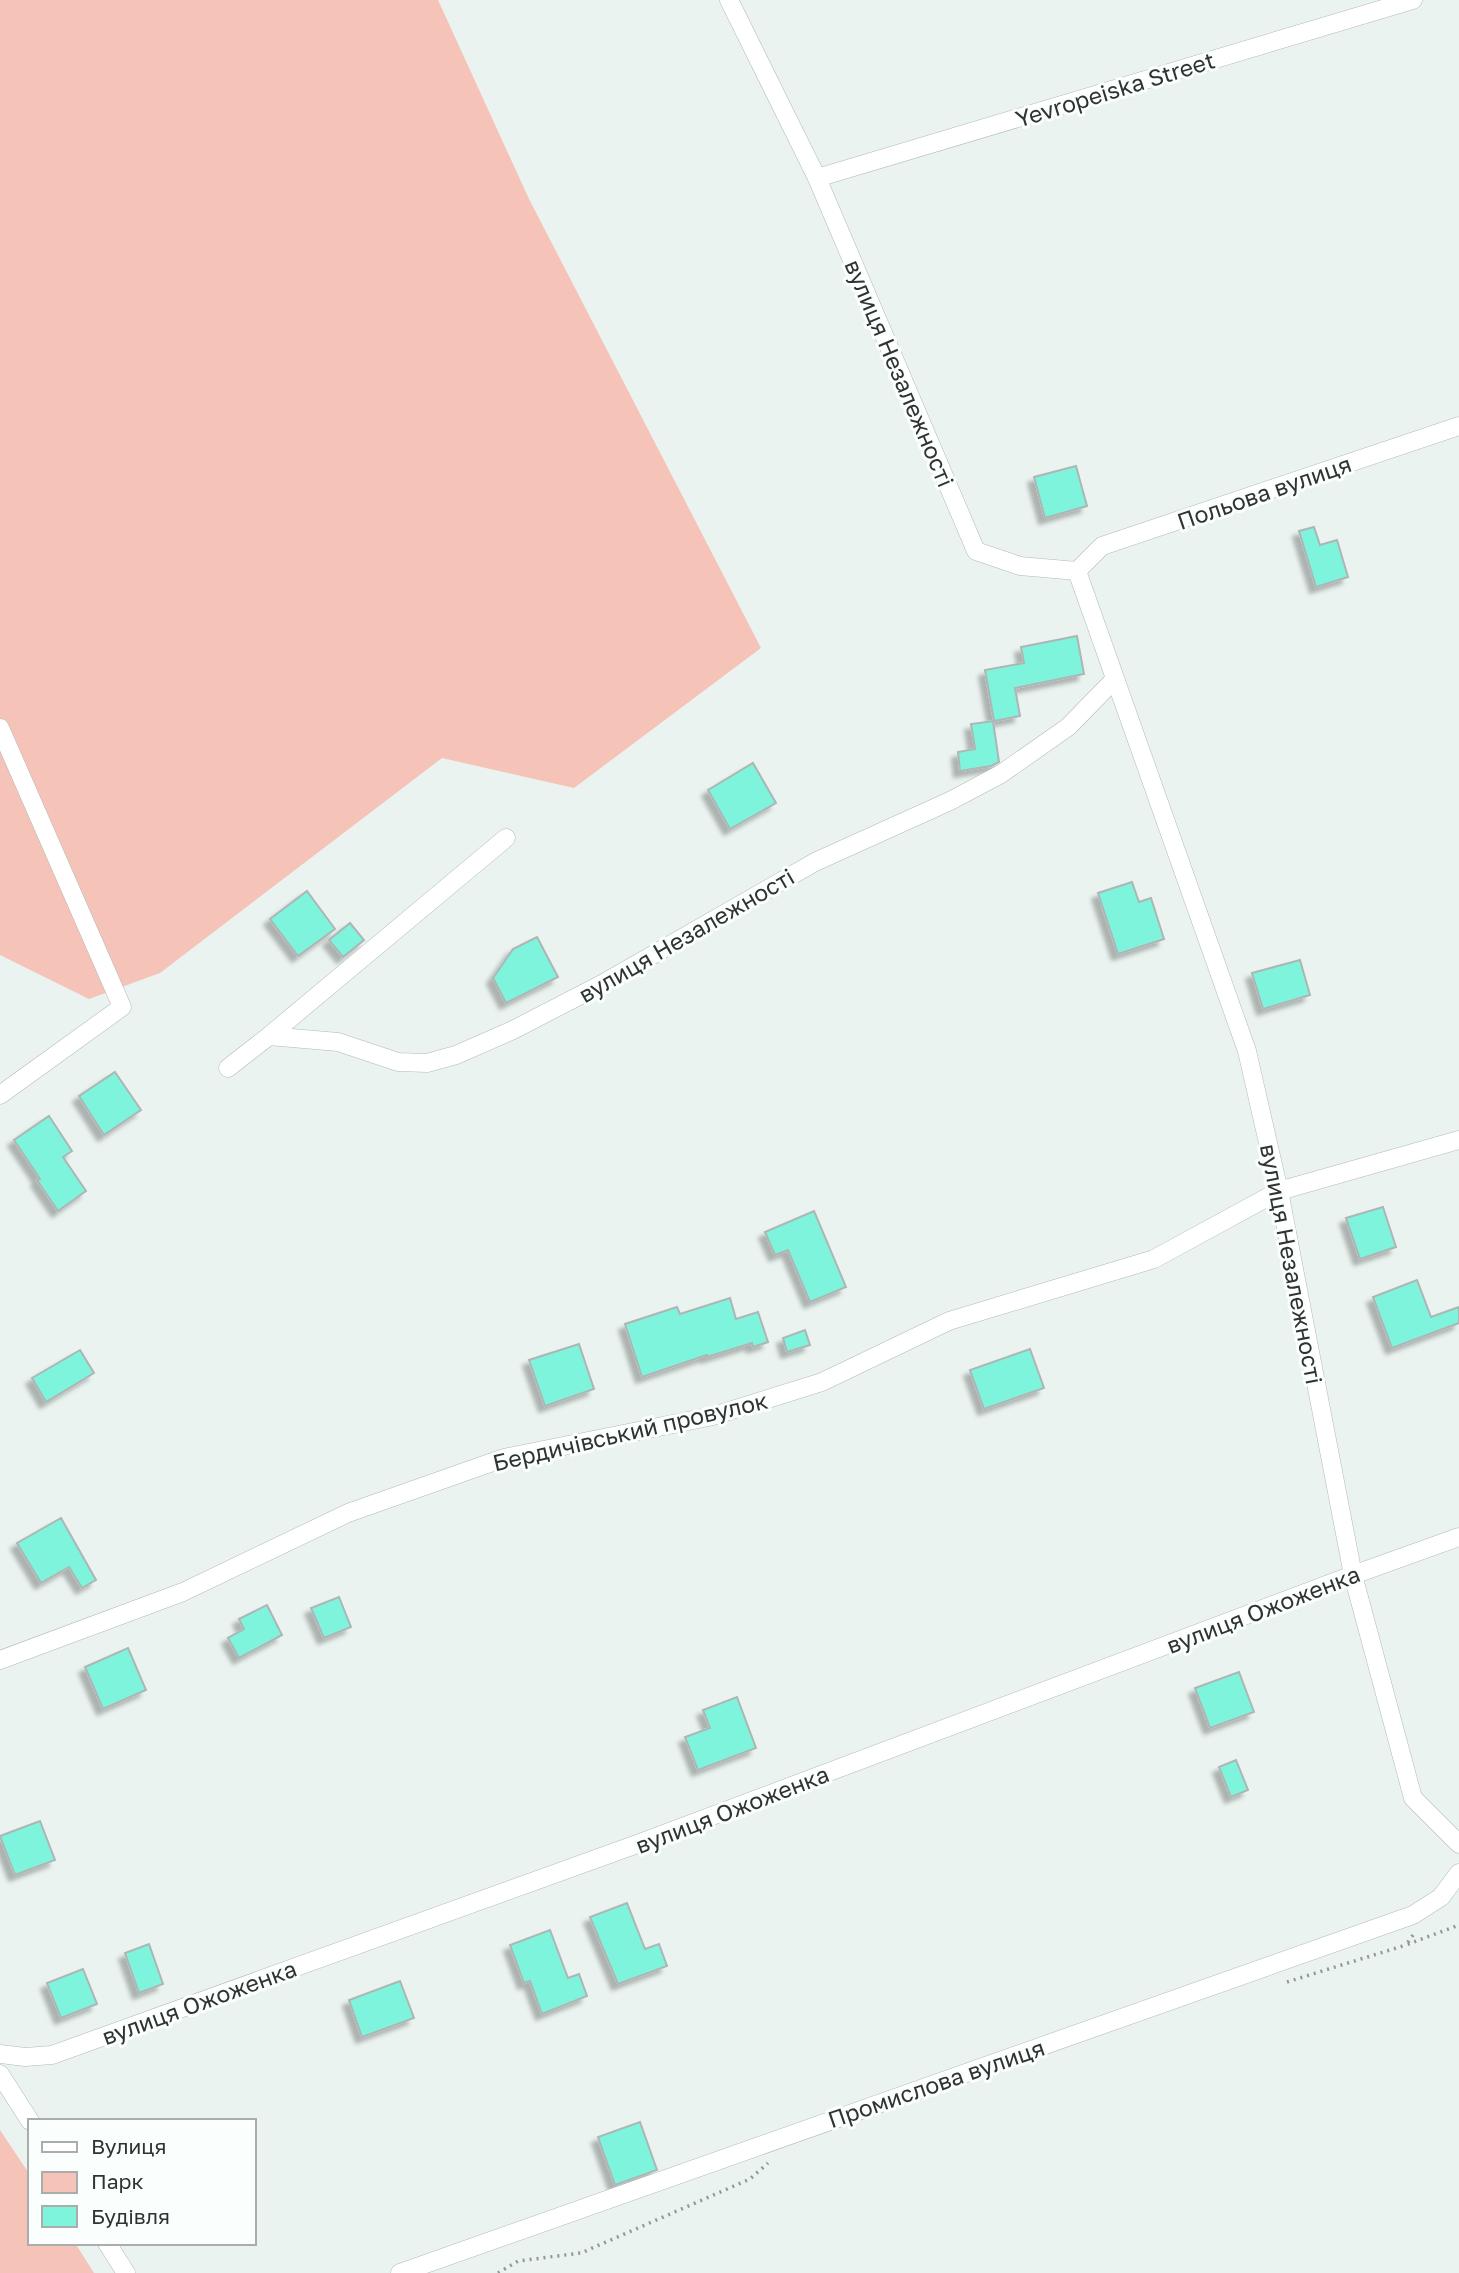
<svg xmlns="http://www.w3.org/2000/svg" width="1459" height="2273" viewBox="0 0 1459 2273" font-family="'Golos Text',sans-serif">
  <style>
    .green { fill: #f5c3b8 }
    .building { fill: #7ef4dc; stroke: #adb6b4; stroke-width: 2; filter: url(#shadow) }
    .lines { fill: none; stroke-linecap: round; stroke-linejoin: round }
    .minor-casing { stroke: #b1bab8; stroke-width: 19 }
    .path { stroke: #919795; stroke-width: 3.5; stroke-dasharray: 2 5; stroke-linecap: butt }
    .minor { stroke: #fff; stroke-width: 18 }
    .labels { text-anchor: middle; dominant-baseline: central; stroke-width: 6; stroke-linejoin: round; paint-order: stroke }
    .street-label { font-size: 23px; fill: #303332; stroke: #fafffe }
  </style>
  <defs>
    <filter id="shadow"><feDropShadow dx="-6" dy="6" stdDeviation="2" flood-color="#0004"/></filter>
  </defs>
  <rect width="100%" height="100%" fill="#eaf3f0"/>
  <g class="green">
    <polygon points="0,0 438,0 529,199 761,648 574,788 442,758 160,973 89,999 0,955"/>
    <polygon points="0,2130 30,2175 30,2243 75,2243 94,2273 0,2273"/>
  </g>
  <g class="building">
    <polygon points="1076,466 1087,506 1045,518 1034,477"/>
    <polygon points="1314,527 1320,545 1337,540 1348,577 1316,587 1299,531"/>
    <polygon points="1077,636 1084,674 1015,688 1020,716 994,721 985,670 1024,663 1021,647"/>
    <polygon points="993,721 999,762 991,766 960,771 958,752 975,749 971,724"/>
    <polygon points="753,763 776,803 730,829 708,790"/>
    <polygon points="1132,882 1139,902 1151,898 1164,939 1118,954 1098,893"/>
    <polygon points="307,891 335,929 298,956 270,919"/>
    <polygon points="350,923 364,940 343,957 329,940"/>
    <polygon points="537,937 558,977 506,1003 493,978 513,949"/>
    <polygon points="1300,960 1310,995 1263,1009 1252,973"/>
    <polygon points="115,1072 141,1110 104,1135 79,1096"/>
    <polygon points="49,1116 72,1151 63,1157 86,1191 58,1211 37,1180 40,1179 14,1140"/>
    <polygon points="1383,1207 1396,1247 1360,1259 1346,1218"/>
    <polygon points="814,1211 846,1287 810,1302 788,1250 775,1255 765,1232"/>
    <polygon points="1417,1280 1431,1317 1459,1307 1459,1323 1392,1348 1373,1297"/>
    <polygon points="730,1298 736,1319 758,1312 768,1342 753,1347 752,1343 707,1357 707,1355 642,1377 625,1324 677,1307 680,1314"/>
    <polygon points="805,1330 810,1345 787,1352 783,1338"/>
    <polygon points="579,1344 594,1389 545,1406 529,1360"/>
    <polygon points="1030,1349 1044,1388 984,1409 970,1370"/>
    <polygon points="80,1350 94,1373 46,1402 32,1378"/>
    <polygon points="61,1518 96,1580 82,1588 69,1567 41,1583 17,1543"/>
    <polygon points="339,1597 351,1627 324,1638 311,1608"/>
    <polygon points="267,1605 282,1635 239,1658 228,1638 244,1629 239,1619"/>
    <polygon points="128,1648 146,1690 103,1709 85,1667"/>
    <polygon points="1239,1672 1254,1712 1210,1728 1195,1688"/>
    <polygon points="737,1697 756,1748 698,1770 685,1737 710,1728 703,1710"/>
    <polygon points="1236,1760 1248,1790 1231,1797 1219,1767"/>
    <polygon points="40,1821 55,1860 15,1875 0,1836"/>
    <polygon points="627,1903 645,1949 659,1944 667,1966 618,1984 590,1917"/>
    <polygon points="550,1930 568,1978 579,1974 587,1996 542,2014 530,1981 524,1983 510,1945"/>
    <polygon points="149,1944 163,1984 139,1993 125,1953"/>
    <polygon points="83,1969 97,2004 61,2018 47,1983"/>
    <polygon points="400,1981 414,2018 362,2037 349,2000"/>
    <polygon points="640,2122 657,2170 615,2185 598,2137"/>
  </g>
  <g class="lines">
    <g class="minor-casing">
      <g id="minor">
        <polyline points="729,0 817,178 976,551 1020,566 1077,571 1247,1051 1279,1191 1353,1575 1413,1798 1459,1844"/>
        <polyline points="817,178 1413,0"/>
        <polyline points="1077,571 1102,546 1459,426"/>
        <polyline points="0,728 122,1007 0,1095"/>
        <polyline points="269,1036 506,838"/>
        <polyline points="228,1068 269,1036 338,1042 398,1062 427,1063 456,1055 513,1030 602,984 815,862 950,801 1001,774 1068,727 1115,679"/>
        <polyline points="0,1660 183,1592 348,1513 504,1458 713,1416 822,1382 949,1321 1154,1259 1279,1191 1459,1140"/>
        <polyline points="0,2054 25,2057 52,2055 640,1843 1353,1575 1459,1537"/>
        <polyline points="0,2074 30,2121"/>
        <polyline points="107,2243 126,2273"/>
        <polyline points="400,2273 1413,1915 1441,1897 1459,1873"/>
      </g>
    </g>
    <g class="path">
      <polyline points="1413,1935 1406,1945 1459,1925"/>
      <polyline points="1287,1982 1406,1945"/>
      <polyline points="498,2273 518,2261 581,2253 750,2179 768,2163"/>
    </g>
    <use href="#minor" class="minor"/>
  </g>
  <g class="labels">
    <g class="street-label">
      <text transform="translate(1115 89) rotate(-17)">Yevropeiska Street</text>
      <text transform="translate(900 373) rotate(67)">вулиця Незалежності</text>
      <text transform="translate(1264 492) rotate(-19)">Польова вулиця</text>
      <text transform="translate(686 935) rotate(-30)">вулиця Незалежності</text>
      <text transform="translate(1292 1264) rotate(79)">вулиця Незалежності</text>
      <text transform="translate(630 1431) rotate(-13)">Бердичівський провулок</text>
      <text transform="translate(1263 1609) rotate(-21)">вулиця Ожоженка</text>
      <text transform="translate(732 1809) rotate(-21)">вулиця Ожоженка</text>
      <text transform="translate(199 2002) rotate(-20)">вулиця Ожоженка</text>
      <text transform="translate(936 2083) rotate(-19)">Промислова вулиця</text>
    </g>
  </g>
  <rect x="28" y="2119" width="228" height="126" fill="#fafffe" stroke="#a9adac" stroke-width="2"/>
  <rect x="42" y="2142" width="35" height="10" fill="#ffffff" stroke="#a9adac" stroke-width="2"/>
  <text x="91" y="2154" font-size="21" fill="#303332">Вулиця</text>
  <rect x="42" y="2172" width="35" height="21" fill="#f5c3b8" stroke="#a9adac" stroke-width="2"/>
  <text x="91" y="2189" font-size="21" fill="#303332">Парк</text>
  <rect x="42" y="2206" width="35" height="21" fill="#7ef4dc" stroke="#a9adac" stroke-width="2"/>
  <text x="91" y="2224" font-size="21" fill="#303332">Будівля</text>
</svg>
